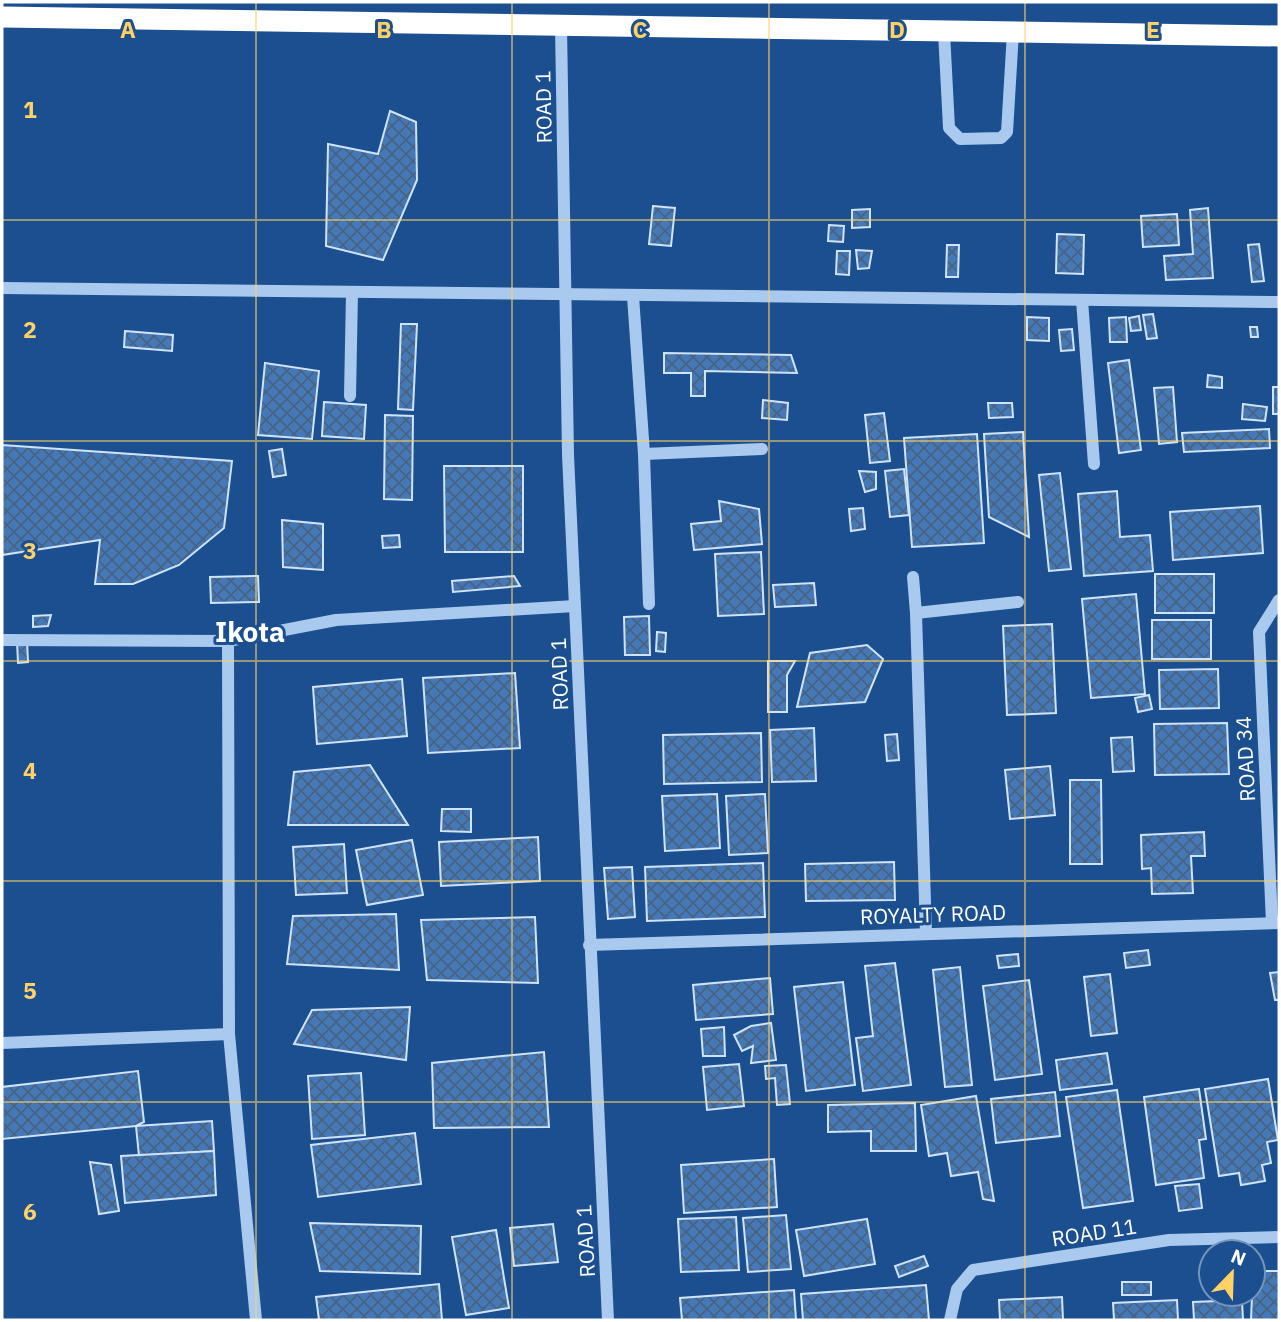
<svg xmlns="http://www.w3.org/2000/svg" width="1281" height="1322" viewBox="0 0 1281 1322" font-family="'IBM Plex Sans',sans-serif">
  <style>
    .building { fill: url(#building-cross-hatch); stroke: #cfe3fa; stroke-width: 2 }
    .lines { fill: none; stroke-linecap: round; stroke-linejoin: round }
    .minor { stroke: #a9c9ee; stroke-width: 12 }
    .highway { stroke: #fff; stroke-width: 21 }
    .grid { fill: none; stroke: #ffd166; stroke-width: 2; stroke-opacity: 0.55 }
    .labels { text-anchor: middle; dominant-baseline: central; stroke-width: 6; stroke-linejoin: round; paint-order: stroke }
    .street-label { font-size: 21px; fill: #fff; stroke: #1b4f8f }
    .district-label { font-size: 28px; font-weight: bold; fill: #fff; stroke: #1b4f8f }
    .grid-label { font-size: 23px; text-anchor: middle; font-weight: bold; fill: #ffd166; stroke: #1b4f8f; stroke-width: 6; stroke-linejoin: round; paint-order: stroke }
  </style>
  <defs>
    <pattern id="building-cross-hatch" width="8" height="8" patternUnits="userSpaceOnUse" patternTransform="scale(1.75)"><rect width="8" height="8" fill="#4478b7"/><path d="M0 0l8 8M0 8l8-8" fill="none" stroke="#486282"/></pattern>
  </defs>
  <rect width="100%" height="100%" fill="#1b4f8f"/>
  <g class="building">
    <polygon points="390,111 416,122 417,180 383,260 326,246 328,144 378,154"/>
    <polygon points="653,206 675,208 671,246 649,244"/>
    <polygon points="1208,208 1213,278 1166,280 1164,256 1193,254 1190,210"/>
    <polygon points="870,209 870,227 852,228 852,210"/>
    <polygon points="1177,214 1179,245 1143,247 1141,216"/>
    <polygon points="829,225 844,226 843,242 828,241"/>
    <polygon points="1057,234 1084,235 1083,274 1056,273"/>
    <polygon points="1259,244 1264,281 1252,282 1248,245"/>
    <polygon points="947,245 959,245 958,277 946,277"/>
    <polygon points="856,250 872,251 869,268 858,269"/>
    <polygon points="837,251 850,251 849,275 836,274"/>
    <polygon points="1153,314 1157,338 1147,339 1143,315"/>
    <polygon points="1139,316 1141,330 1131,331 1129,318"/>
    <polygon points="1027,317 1049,318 1049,341 1027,340"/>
    <polygon points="1126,317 1127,342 1110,342 1109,318"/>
    <polygon points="401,324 417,324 413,410 398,409"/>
    <polygon points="1250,327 1257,327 1258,337 1251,337"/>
    <polygon points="1072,329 1074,350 1061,351 1059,330"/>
    <polygon points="125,331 173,335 172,351 124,347"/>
    <polygon points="664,353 791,355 797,373 705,371 705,396 691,396 691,373 664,373"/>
    <polygon points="1129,360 1141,450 1119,453 1108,363"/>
    <polygon points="265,363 319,371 312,439 258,435"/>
    <polygon points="1208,375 1222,377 1222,388 1207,387"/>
    <polygon points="1173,387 1177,442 1159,444 1154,388"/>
    <rect x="1273" y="387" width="6" height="27"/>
    <polygon points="763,400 788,403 787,420 762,418"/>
    <polygon points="324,402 366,405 364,439 322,436"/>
    <polygon points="988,403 1012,403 1013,417 989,418"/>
    <polygon points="1243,404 1267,407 1265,421 1242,419"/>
    <polygon points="884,413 890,461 870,463 865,415"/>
    <polygon points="385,415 413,416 412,500 384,499"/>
    <polygon points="1269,429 1270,448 1184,452 1182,433"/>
    <polygon points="1023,432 1029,537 989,517 984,434"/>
    <polygon points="977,434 984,543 912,547 904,438"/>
    <polygon points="2,445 232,461 224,528 179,565 133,584 95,584 100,540 2,555"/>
    <polygon points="282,449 286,475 273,477 269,451"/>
    <polygon points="444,466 523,466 523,552 445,552"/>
    <polygon points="904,469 909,515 890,517 885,471"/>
    <polygon points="859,471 876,472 876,489 865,492"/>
    <polygon points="1060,473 1071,569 1049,571 1039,475"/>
    <polygon points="1117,491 1120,537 1150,535 1153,571 1084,576 1078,494"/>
    <polygon points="719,501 759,509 762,544 694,550 691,524 721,521"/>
    <polygon points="1260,506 1263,553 1173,560 1170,512"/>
    <polygon points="863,508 865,529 851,531 849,509"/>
    <polygon points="282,520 323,524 323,570 283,567"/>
    <polygon points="399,535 400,547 383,548 382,536"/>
    <polygon points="761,552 764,614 718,616 715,554"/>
    <rect x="1155" y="574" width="59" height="39"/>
    <polygon points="258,576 259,602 211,603 210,577"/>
    <polygon points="514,576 520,586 453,592 452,581"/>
    <polygon points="814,583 816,605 775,607 773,585"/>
    <polygon points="1136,594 1145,694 1091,698 1082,599"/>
    <polygon points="51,615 48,626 33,627 33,616"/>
    <polygon points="649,616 650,655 625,655 624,617"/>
    <rect x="1152" y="620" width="59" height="39"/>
    <polygon points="1052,624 1056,713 1007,715 1003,626"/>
    <polygon points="657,632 666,633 665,652 656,651"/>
    <polygon points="27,640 28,662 18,663 17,641"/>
    <polygon points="867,645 883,659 865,702 797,707 810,653"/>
    <polygon points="768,661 795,661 787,675 787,712 768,712"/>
    <polygon points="1218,669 1219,708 1160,709 1159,670"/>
    <polygon points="515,673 520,748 428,753 423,678"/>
    <polygon points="402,679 407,736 317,744 313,687"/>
    <polygon points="1149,695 1152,709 1138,712 1135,698"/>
    <polygon points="1227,723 1229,774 1155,775 1154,724"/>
    <polygon points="814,728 816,781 772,782 770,730"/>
    <polygon points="761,733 762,782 664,784 663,735"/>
    <polygon points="897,734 899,760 887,761 885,735"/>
    <polygon points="1132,737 1134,771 1113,772 1111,738"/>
    <polygon points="370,765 408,825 288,825 294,772"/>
    <polygon points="1050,766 1055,815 1010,819 1005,770"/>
    <polygon points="1070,780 1101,780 1102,864 1070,864"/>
    <polygon points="717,794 720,848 665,851 662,796"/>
    <polygon points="765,794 768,853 729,855 726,796"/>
    <polygon points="442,809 471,809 471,832 441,831"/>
    <polygon points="1204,832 1205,856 1191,856 1193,893 1152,894 1151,868 1142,869 1141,835"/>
    <polygon points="538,837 540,881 441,886 439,842"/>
    <polygon points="412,840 423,895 367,905 356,850"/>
    <polygon points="344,844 347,893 296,895 293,847"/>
    <polygon points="894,862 895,900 806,901 805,864"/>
    <polygon points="763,863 765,917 647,921 645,867"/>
    <polygon points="632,867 635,917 608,919 604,868"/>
    <polygon points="396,914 399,970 287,964 293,916"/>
    <polygon points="535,917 538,983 427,980 421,920"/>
    <polygon points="1148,950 1150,965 1126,968 1124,953"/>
    <polygon points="1018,954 1019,966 999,968 997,956"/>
    <polygon points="895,963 911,1085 863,1091 856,1038 873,1036 865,966"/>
    <polygon points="960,967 972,1085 945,1087 933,970"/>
    <polygon points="1279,972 1279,1000 1275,1000 1270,973"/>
    <polygon points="1110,974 1117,1033 1091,1036 1084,977"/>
    <polygon points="770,978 773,1014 696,1020 693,985"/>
    <polygon points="1029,980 1042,1074 995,1080 983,986"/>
    <polygon points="843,982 855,1085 806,1091 794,987"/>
    <polygon points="410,1007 406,1060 294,1044 312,1010"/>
    <polygon points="771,1023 776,1060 751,1063 753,1046 742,1051 734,1035 751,1026"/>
    <polygon points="724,1027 725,1056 703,1056 701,1029"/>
    <polygon points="544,1052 549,1127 434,1128 432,1063"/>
    <polygon points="1107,1053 1112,1084 1060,1090 1056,1060"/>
    <polygon points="739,1064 744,1106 707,1110 703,1067"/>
    <polygon points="786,1065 790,1104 777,1105 775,1078 766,1079 765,1066"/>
    <polygon points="138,1071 144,1122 136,1126 2,1139 2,1087"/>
    <polygon points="361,1073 365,1135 312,1139 308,1076"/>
    <polygon points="1268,1079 1278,1140 1267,1142 1271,1163 1262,1165 1265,1181 1241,1185 1239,1173 1219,1176 1205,1089"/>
    <polygon points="1199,1089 1206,1139 1199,1140 1204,1178 1156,1185 1144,1097"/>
    <polygon points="1117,1090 1133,1201 1083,1208 1066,1097"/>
    <polygon points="1055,1092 1060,1136 996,1143 991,1099"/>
    <polygon points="976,1096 994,1201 983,1199 978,1172 951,1176 947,1153 929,1156 921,1105"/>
    <polygon points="915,1103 916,1151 871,1151 871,1131 828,1132 828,1105"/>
    <polygon points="212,1121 214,1151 139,1156 136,1126"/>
    <polygon points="415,1133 421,1184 318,1197 311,1145"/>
    <polygon points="214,1151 216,1195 125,1203 121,1156"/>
    <polygon points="774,1159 777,1207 684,1213 681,1165"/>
    <polygon points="90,1162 111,1165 119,1211 99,1214"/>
    <polygon points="1199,1184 1202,1208 1179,1211 1175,1186"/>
    <polygon points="786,1215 791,1269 748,1272 743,1218"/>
    <polygon points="736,1217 739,1270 681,1272 678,1219"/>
    <polygon points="867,1219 875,1264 804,1276 796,1230"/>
    <polygon points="310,1223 421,1226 420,1274 320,1271"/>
    <polygon points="553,1224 558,1262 514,1266 510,1228"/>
    <polygon points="496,1230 509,1308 466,1315 452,1237"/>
    <polygon points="924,1256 928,1266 899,1277 895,1266"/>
    <polygon points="1253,1271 1279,1271 1279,1320 1251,1320"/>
    <rect x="1122" y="1282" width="29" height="13"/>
    <polygon points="439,1284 442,1320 319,1320 316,1297"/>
    <polygon points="926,1285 929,1320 803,1320 801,1294"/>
    <polygon points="794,1290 796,1320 682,1320 680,1298"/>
    <polygon points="1062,1297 1063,1320 1000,1320 999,1300"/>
    <polygon points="1177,1300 1178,1320 1114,1320 1113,1303"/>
    <polygon points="1242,1300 1243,1320 1194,1320 1193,1302"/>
  </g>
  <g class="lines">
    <g class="minor">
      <polyline points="561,26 568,455 608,1320"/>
      <polyline points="944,32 949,128 960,139 1001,138 1007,132 1013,32"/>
      <polyline points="2,288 1279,302"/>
      <polyline points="633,296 644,454 649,604"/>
      <polyline points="1082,300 1094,464"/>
      <polyline points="350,396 352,292"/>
      <polyline points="644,454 762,449"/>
      <polyline points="913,577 916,613"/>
      <polyline points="2,640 228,641 336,620 575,606"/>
      <polyline points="228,641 229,1034 256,1320"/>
      <polyline points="1272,923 1259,632 1279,600"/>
      <polyline points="926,934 916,613 1018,602"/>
      <polyline points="589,945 1279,923"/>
      <polyline points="2,1043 229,1034"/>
      <polyline points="950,1320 957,1289 973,1270 1169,1240 1279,1237"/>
    </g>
    <polyline class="highway" points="2,17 1279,36"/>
  </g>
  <path class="grid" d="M 256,2 L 256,1320M 512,2 L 512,1320M 769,2 L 769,1320M 1025,2 L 1025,1320M 2,220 L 1279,220M 2,441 L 1279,441M 2,661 L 1279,661M 2,881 L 1279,881M 2,1102 L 1279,1102"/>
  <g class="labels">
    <g class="street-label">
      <text transform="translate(543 107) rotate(-91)">ROAD 1</text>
      <text transform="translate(559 674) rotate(-92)">ROAD 1</text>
      <text transform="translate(1245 759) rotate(-93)">ROAD 34</text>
      <text transform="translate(933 914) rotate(-2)">ROYALTY ROAD</text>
      <text transform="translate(1094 1232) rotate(-9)">ROAD 11</text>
      <text transform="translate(585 1241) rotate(-93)">ROAD 1</text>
    </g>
    <g class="district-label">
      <text x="250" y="631">Ikota</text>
    </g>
  </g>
  <g class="grid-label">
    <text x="128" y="38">A</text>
    <text x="384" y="38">B</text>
    <text x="640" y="38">C</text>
    <text x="897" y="38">D</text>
    <text x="1153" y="38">E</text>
    <text x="30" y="118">1</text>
    <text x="30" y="338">2</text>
    <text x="30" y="559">3</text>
    <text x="30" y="779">4</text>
    <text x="30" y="999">5</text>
    <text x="30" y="1220">6</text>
  </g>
  <rect width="1281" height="1322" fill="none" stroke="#ffffff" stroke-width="7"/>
  <g transform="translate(1232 1273) rotate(23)"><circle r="33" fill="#1b4f8f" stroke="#7695bc" stroke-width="2"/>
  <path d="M0-5L12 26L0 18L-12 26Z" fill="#ffd166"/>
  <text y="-10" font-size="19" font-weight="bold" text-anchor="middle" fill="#ffffff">N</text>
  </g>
</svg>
